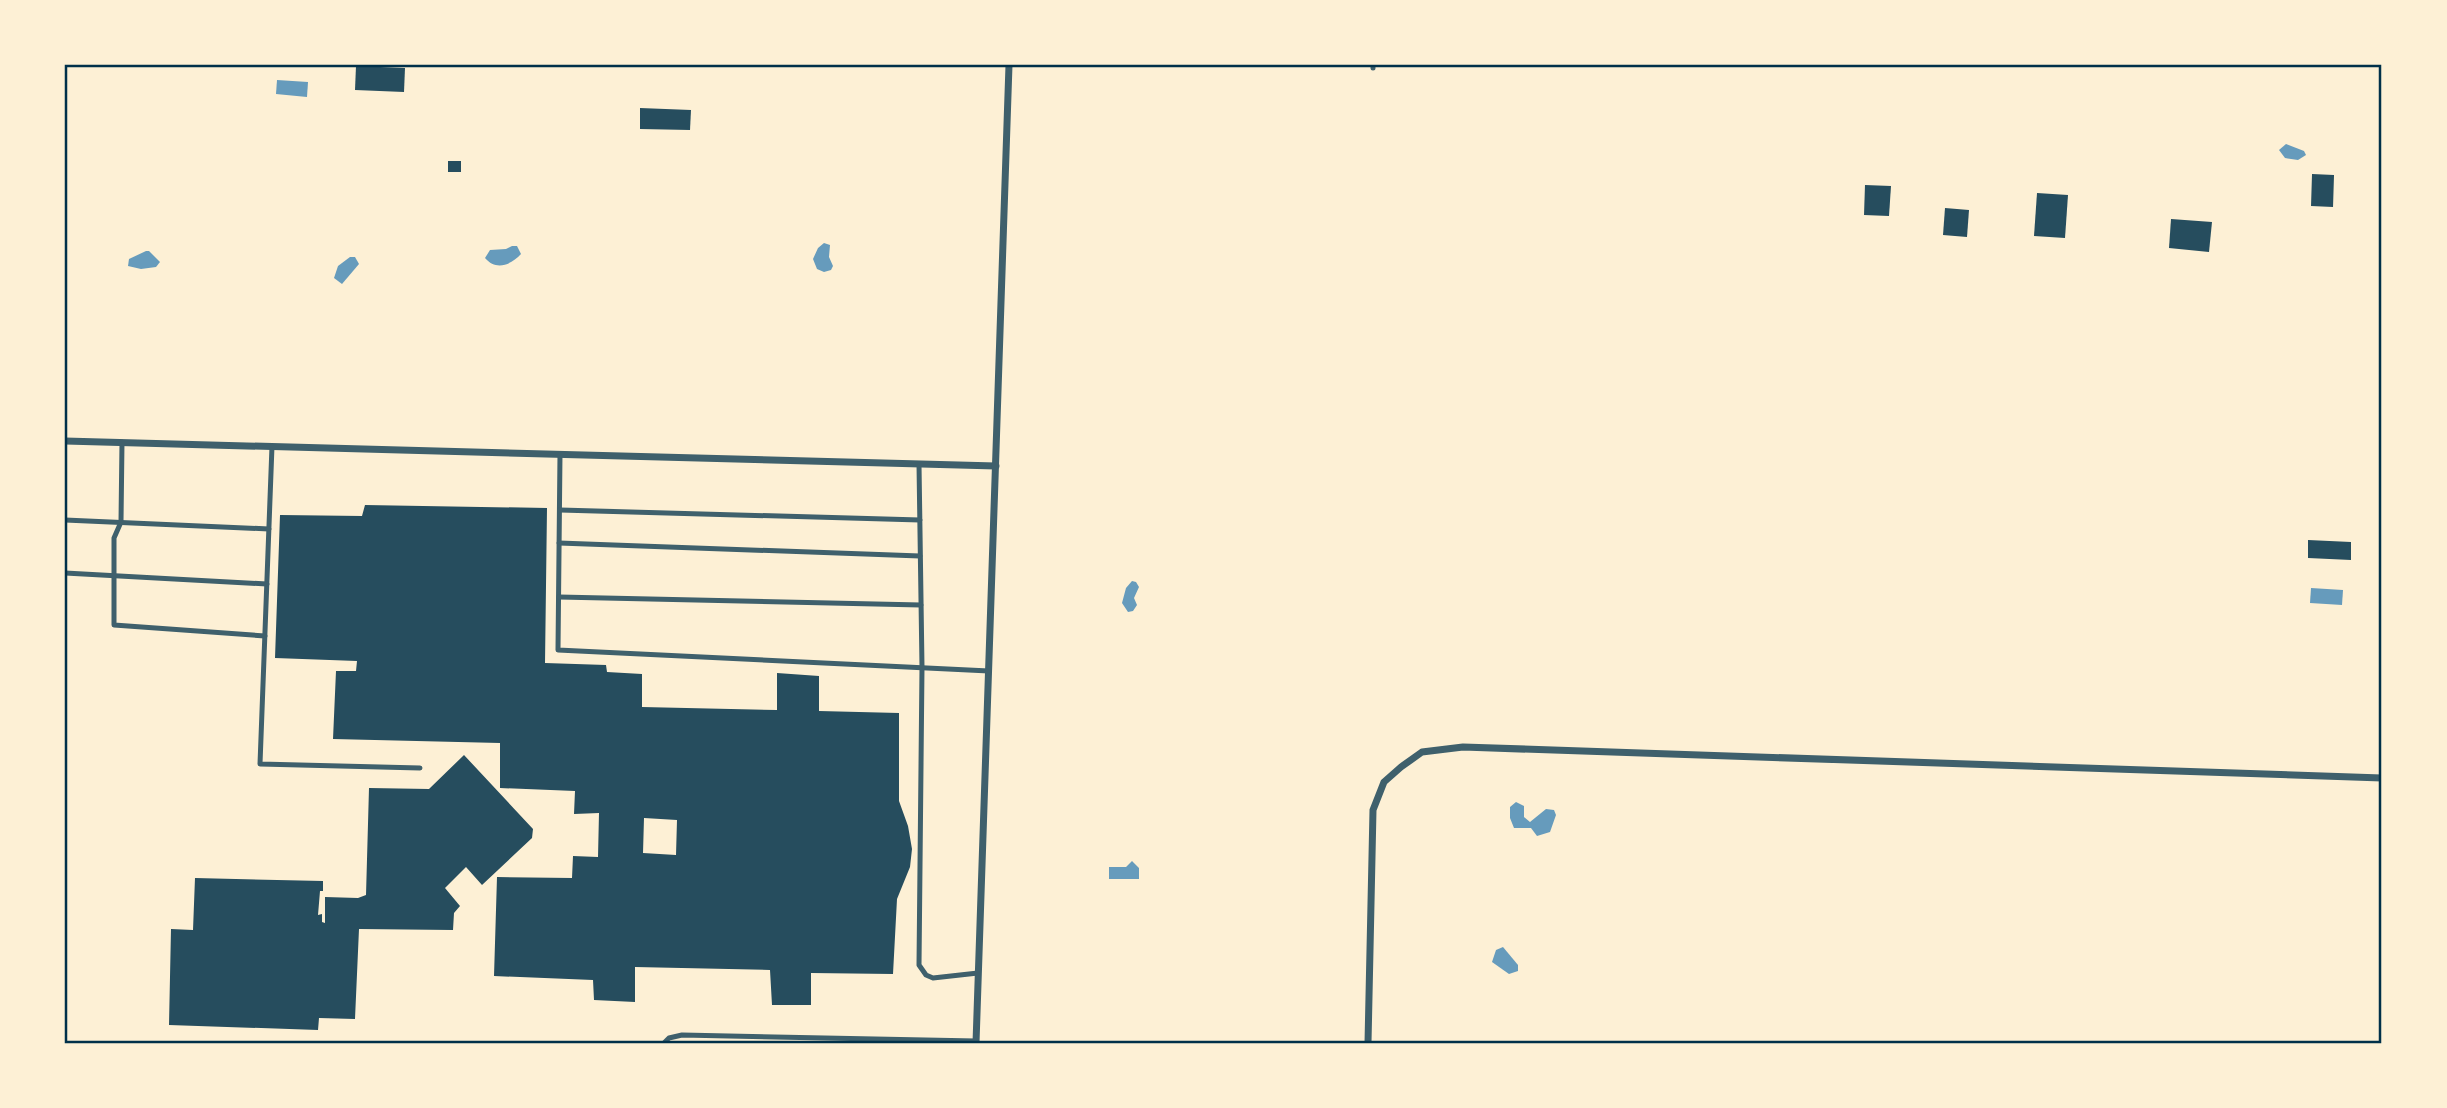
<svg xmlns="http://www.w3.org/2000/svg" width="2447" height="1108" viewBox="0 0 2447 1108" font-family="Quicksand,sans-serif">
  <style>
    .water { fill: #669bbc }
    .building { fill: #264d5e; fill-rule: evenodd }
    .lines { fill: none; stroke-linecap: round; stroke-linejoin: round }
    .service { stroke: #3f606c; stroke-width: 5 }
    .minor { stroke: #3f606c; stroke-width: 7 }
    .neatline { fill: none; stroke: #003049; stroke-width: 2.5 }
  </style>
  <rect width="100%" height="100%" fill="#fdf0d5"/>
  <g class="water">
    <polygon points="277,80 308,82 307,97 276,94"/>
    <polygon points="2286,144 2304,151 2306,155 2298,160 2285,158 2279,150"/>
    <polygon points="824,243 830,245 829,257 833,266 831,270 824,272 817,269 813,259 818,248"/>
    <path d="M 512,246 L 517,246 L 521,254 C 511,265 496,271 485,258 L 490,250 L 506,249 Z"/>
    <polygon points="146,251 149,251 160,262 156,267 141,269 128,266 129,259"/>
    <polygon points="350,257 355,257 359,264 342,284 334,278 338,266"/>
    <polygon points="1132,581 1136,582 1139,587 1134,598 1137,605 1133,611 1128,612 1122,603 1126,588"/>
    <polygon points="2311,588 2343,590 2342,605 2310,603"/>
    <polygon points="1516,802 1524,806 1524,817 1530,822 1546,809 1554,810 1556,815 1550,832 1537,836 1531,828 1514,828 1510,818 1510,807"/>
    <polygon points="1132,861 1139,868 1139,879 1109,879 1109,867 1126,867"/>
    <polygon points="1503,947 1518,965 1518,971 1509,974 1492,962 1496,950"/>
  </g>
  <g class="building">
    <polygon points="356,66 405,68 404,92 355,90"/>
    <polygon points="640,108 691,110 690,130 640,129"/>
    <rect x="448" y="161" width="13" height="11"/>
    <polygon points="2312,174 2334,175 2333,207 2311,206"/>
    <polygon points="1865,185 1891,186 1889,216 1864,215"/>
    <polygon points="2037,193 2068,195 2065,238 2034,236"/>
    <polygon points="1945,208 1969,210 1967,237 1943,235"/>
    <polygon points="2171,219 2212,222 2209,252 2169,248"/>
    <path d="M 365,505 L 547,508 L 545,663 L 606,665 L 607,672 L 642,674 L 642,707 L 777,710 L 777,673 L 819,676 L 819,711 L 899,713 L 899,801 L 908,826 L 912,849 L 910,867 L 897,899 L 893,974 L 811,973 L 811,1005 L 772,1005 L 770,970 L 635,967 L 635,1002 L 594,1000 L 593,980 L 494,976 L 497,877 L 572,878 L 573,856 L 598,857 L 599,813 L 574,814 L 575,791 L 500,788 L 500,743 L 333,739 L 336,671 L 356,671 L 357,661 L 275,658 L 280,515 L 362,516 ZM 644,818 L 677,820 L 676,855 L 643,853 Z"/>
    <polygon points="2308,540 2351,542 2351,560 2308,558"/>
    <polygon points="464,755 533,829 532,838 482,885 466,867 445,888 460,906 454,913 453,930 359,929 355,1019 319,1018 318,1030 169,1025 171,929 193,930 195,878 323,881 323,891 320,891 318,915 322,914 322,922 325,923 325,897 358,898 366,895 369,788 429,789"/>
  </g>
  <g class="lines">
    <g class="service">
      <polyline points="1373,68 1373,65"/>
      <polyline points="122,442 121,522 114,538 114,625 265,636"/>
      <polyline points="272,446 260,764 420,768"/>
      <polyline points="560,454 558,650 989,671"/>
      <polyline points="919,464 922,667 919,965 926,975 933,978 978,973"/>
      <polyline points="560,510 920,520"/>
      <polyline points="65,520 269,529"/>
      <polyline points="559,543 920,556"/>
      <polyline points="65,573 267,584"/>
      <polyline points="559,597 921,605"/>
      <polyline points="664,1043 669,1038 682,1035 976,1041"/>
    </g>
    <g class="minor">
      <polyline points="65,441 996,466"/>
      <polyline points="976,1043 1009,65"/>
      <polyline points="1368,1043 1373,810 1384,782 1401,767 1422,752 1463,747 2382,778"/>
    </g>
  </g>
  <rect width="2447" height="1108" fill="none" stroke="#fdf0d5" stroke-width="133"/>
  <rect x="66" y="66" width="2314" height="976" class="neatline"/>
</svg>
